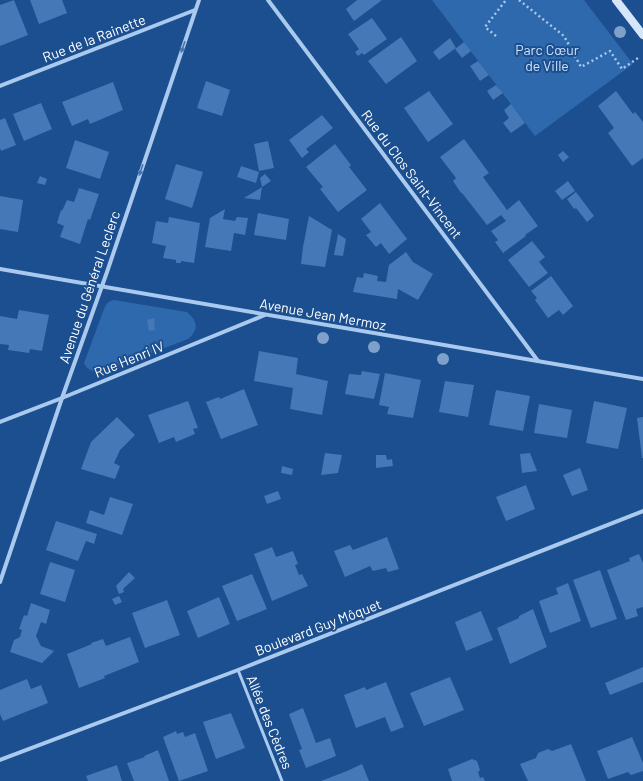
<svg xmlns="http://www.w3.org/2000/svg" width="643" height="781" viewBox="0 0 643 781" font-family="Barlow,sans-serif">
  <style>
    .green { fill: #2e69ad }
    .building { fill: #4478b7 }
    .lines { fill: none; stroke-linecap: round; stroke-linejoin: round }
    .path { stroke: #a9c9ee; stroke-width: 2.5; stroke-dasharray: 2 3; stroke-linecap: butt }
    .lane { stroke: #a9c9ee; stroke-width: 3 }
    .street { stroke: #a9c9ee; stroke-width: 4 }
    .secondary { stroke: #d6e6fa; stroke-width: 8 }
    .tree { fill: #7ea0ca }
    .oneway { fill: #4674ac }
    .labels { text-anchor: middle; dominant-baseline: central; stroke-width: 4; stroke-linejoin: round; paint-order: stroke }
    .street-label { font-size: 14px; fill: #fff; stroke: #1b4f8f }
    .park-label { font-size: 14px; fill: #cfe3fa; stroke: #1b4f8f }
  </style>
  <rect width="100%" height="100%" fill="#1b4f8f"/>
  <g class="green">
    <polygon points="432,0 584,0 633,64 535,136"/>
    <path d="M 114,300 L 187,312 C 198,321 199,330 188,339 L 100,373 L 94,372 L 87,368 L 84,363 L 104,309 C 106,304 108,301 114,300 Z"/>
  </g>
  <g class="building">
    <polygon points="14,0 28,35 0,46 0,5"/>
    <polygon points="30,0 62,0 67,13 39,24"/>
    <polygon points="357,0 382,0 354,21 346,9"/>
    <polygon points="372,18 387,39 364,55 362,53 358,56 355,52 359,49 348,34"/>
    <polygon points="401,37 417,61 386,84 368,61"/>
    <polygon points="450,38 456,48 439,60 433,52"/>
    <polygon points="464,42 471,51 462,58 455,49"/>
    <polygon points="478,61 489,75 480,81 470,66"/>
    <polygon points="206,81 230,90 222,116 197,108"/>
    <polygon points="113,82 123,110 90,124 88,119 72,126 62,102"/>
    <polygon points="496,85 503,93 493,100 487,91"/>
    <polygon points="429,91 453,124 428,142 404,108"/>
    <polygon points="616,91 633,114 635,112 643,122 643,158 632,166 608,133 614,128 598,106"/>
    <polygon points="41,103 52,129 24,141 13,114"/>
    <polygon points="511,104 525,123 511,133 503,123 509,118 504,110"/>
    <polygon points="322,115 333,128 306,149 309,152 302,158 289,140"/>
    <polygon points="5,118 16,145 1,151 0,148 0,120"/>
    <polygon points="464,139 489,173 483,177 507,210 519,200 538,226 525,235 526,236 503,253 495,242 498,240 491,231 506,221 501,215 487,225 462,193 461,193 453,181 456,178 440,157"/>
    <polygon points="75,140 109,152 100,179 66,168"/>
    <polygon points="268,141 274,168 259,171 254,144"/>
    <polygon points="335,144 351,165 349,167 367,190 338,212 320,189 323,187 306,167"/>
    <polygon points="563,151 569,157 563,162 558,155"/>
    <polygon points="176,164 203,172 192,208 165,199"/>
    <polygon points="241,166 259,172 256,183 237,177"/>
    <polygon points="265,174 271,181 262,187 260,178"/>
    <polygon points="40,176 47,179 45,185 37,183"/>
    <polygon points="568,181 575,191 562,200 555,191"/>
    <polygon points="262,187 260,200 244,198"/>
    <polygon points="79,188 99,194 90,220 88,219 80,244 60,237 64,226 57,223 61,210 62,211 67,200 74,202"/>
    <polygon points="576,192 594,216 587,222 576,208 574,209 567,199"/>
    <polygon points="0,196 23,200 18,232 0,229"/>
    <polygon points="380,203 407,239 389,254 381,243 376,247 366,235 371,232 361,219"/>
    <polygon points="225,209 223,219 235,221 237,217 248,218 245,235 234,233 231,251 205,247 210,218"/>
    <polygon points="258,213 289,219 286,240 254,235"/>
    <polygon points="309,216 332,230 325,267 301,264 303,247"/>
    <polygon points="169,217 200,223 194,263 181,261 181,263 176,263 176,260 163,258 166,246 152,243 156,221 168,223"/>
    <polygon points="338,234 346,239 343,256 334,255"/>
    <polygon points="532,241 545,257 539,262 548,273 529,287 508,260"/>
    <polygon points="406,252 413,262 433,274 418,300 398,289 397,299 353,292 357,277 363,278 364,273 378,276 377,281 386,282 389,265"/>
    <polygon points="551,276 573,306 563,315 559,310 548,318 535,300 537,298 531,291"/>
    <polygon points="19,310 49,315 42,351 30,349 29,353 8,350 9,345 0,344 0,316 17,319"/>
    <polygon points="154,318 155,330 149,331 147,320"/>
    <polygon points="259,351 298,358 296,374 328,381 322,415 290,409 293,388 254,381"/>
    <polygon points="362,371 380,374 374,399 345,394 349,374 361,375"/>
    <polygon points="385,373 421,380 413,418 387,414 389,407 379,405"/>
    <polygon points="445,381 474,385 468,417 439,412"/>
    <polygon points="244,389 258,425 221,439 206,402 219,397 220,399"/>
    <polygon points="496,390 530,396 523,431 489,425"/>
    <polygon points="188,401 198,428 193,429 195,434 176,442 174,437 159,443 148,415"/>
    <polygon points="594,401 627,408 618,449 586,443"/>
    <polygon points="539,404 572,410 567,438 534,433"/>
    <polygon points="117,417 135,435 120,450 114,463 120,466 115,479 81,469 91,442"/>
    <polygon points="643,417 643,458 642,458 637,418"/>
    <polygon points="325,453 342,455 338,473 321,475"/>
    <polygon points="530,453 537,471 522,473 520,454"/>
    <polygon points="376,455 386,455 387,460 392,459 393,466 376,468"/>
    <polygon points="282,466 293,469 292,475 281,473"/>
    <polygon points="580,468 588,490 572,496 563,475"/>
    <polygon points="526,485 535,509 506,521 496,497"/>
    <polygon points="278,491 281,499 267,504 264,496"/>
    <polygon points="110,497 133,504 122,535 86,523 90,510 104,515"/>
    <polygon points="56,521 97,534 94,544 86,541 78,561 46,550"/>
    <polygon points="387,537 399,569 388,572 386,568 373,571 370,566 345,577 334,551 350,545 353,550"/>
    <polygon points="272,547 276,557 293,551 298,564 295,565 299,575 302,574 308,586 272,601 254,554"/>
    <polygon points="639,554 643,563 643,607 636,609 638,616 626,620 607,570 630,561 629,558"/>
    <polygon points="50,562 75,570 65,602 40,594"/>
    <polygon points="600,570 617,619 591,628 573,580"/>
    <polygon points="129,572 135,578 123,589 124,592 119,594 116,586"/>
    <polygon points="252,574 267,609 237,621 222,586"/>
    <polygon points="568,583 581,621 550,633 539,601 558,594 556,588"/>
    <polygon points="119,596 122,602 115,605 112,599"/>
    <polygon points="219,597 230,624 198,638 187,611"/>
    <polygon points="167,600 180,635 145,648 132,613"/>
    <polygon points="31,603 50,610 46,624 41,622 36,636 41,646 54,651 42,663 10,652 14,640 20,637 22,630 19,629 24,615 27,616"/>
    <polygon points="533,609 547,647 510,664 497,628 519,618 519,616"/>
    <polygon points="481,611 493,640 466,651 455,622"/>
    <polygon points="130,637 139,662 104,676 105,678 79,688 67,654 92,644 91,643 103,639 106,646"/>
    <polygon points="643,667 643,682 610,695 605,683"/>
    <polygon points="450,677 464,710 424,726 410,693"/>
    <polygon points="27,679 31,689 41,685 48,703 3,721 0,714 0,690"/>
    <polygon points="386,682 404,727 391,732 385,717 356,728 344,695 365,687 366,690"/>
    <polygon points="303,708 316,743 330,738 336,756 306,768 299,750 302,749 289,714"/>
    <polygon points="231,713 245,748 216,759 203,722"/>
    <polygon points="176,731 177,734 183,732 185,737 195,733 208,771 179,781 163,737"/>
    <polygon points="632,737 643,763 643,771 631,775 628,772 608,779 597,751"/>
    <polygon points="571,744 586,781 528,781 520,764 536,758 538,753 548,749 552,751"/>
    <polygon points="158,750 169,781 134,781 127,763 145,757 144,756"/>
    <polygon points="472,759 477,761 480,770 478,772 480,778 483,777 485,781 452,781 448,769"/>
    <polygon points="362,764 369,781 321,781 347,771"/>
    <polygon points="117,765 122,781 88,781 86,776"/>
  </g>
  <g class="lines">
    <g class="path">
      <polyline points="519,0 564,36 581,67 610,51 622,69 638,58"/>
      <polyline points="496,36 485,27 506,0"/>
    </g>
    <polyline class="lane" points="238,670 282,781"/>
    <g class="street">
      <polyline points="268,0 538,361"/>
      <polyline points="0,86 195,10"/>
      <polyline points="0,269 643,379"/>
      <polyline points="0,422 62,398 265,315"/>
      <polyline points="0,582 62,398 107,272 199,0"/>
      <polyline points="0,760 238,670 643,511"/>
    </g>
    <polyline class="secondary" points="616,0 643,35"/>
  </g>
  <g class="tree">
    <circle cx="620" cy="32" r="6"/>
    <circle cx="323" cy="338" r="6"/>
    <circle cx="374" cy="347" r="6"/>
    <circle cx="443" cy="359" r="6"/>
  </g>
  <defs><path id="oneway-solid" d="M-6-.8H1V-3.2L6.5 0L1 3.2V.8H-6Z"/></defs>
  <g class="oneway">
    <use href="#oneway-solid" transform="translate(183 47) rotate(109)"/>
    <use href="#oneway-solid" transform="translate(141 170) rotate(109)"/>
  </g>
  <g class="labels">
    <g class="street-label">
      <text transform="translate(94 38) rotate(-21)">Rue de la Rainette</text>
      <text transform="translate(412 174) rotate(53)">Rue du Clos Saint-Vincent</text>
      <text transform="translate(89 287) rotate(-71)">Avenue du Général Leclerc</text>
      <text transform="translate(323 314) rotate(10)">Avenue Jean Mermoz</text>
      <text transform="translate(129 359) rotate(-22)">Rue Henri IV</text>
      <text transform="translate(318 627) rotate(-21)">Boulevard Guy Môquet</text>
      <text transform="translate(270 722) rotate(68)">Allée des Cèdres</text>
    </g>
    <g class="park-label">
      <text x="547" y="49">Parc Cœur<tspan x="547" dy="16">de Ville</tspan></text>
    </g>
  </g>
</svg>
